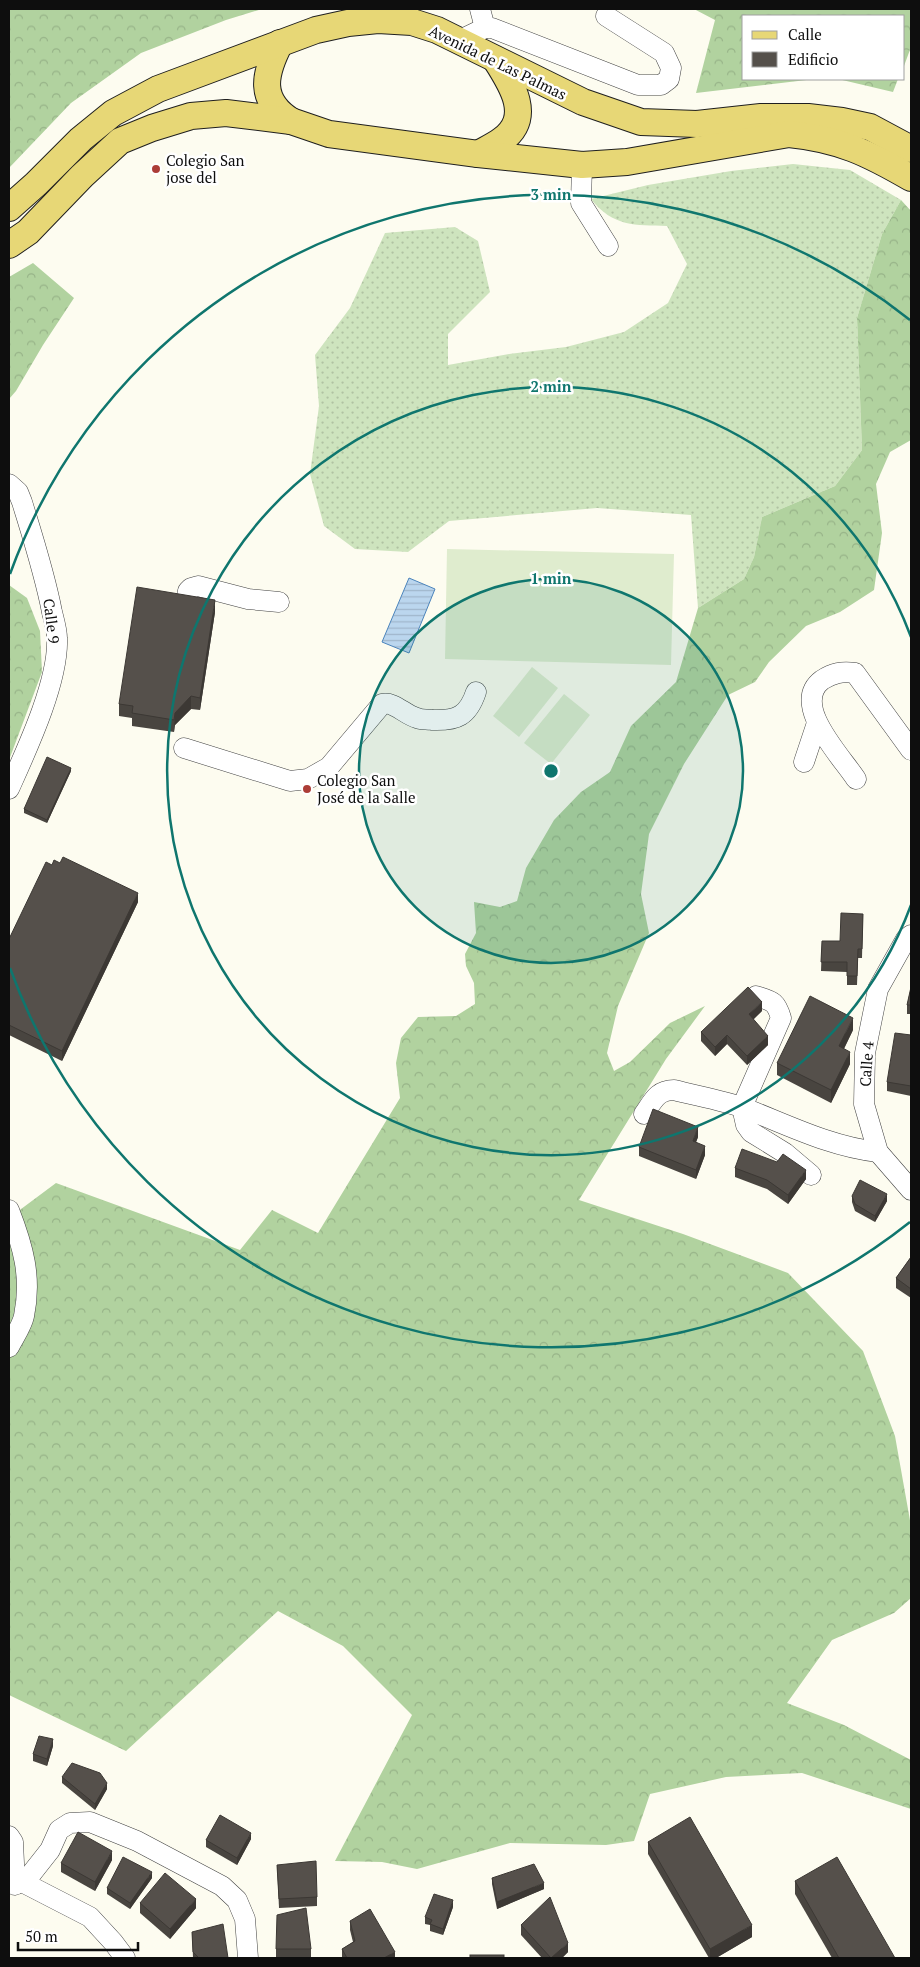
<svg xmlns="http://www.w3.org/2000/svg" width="920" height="1967" viewBox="0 0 920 1967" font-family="'PT Serif',serif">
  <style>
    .grass { fill: url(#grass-dots) }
    .forest { fill: url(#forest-crowns) }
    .pitch { fill: #dfecce }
    .water { fill: url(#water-rules); stroke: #4b84bc }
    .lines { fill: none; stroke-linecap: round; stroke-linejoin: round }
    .minor-casing { stroke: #414141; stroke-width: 21 }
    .major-casing { stroke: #1f1f1f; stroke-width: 28 }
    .minor { stroke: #fff; stroke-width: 20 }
    .major { stroke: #e7d776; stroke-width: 26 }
    .wall { fill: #494540 }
    .shaded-wall { fill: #3c3834 }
    .building { fill: #55504b; stroke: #3c3834 }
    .ring { fill: none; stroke: #0f766e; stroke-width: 2.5 }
    .poi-dot { fill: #ac3d37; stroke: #fff; stroke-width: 2 }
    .labels { text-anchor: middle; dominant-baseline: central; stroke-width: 5; stroke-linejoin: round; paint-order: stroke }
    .street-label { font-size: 15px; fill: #0e0e0e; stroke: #fff }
    .poi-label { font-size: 15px; fill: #0e0e0e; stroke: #fff; text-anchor: start }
    .centre { fill: #0f766e; stroke: #fff; stroke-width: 2.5 }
    .ring-label { font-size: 15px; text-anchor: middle; font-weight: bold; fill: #0f766e; stroke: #fff; stroke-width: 5; stroke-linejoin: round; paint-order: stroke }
  </style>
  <defs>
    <pattern id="grass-dots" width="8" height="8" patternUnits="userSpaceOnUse" patternTransform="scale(1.25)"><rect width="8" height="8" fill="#cee4be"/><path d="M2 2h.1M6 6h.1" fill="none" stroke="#b0c2a2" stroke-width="1.8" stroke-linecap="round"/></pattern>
    <pattern id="forest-crowns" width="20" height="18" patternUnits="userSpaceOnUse" patternTransform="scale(1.25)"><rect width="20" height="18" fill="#b1d29f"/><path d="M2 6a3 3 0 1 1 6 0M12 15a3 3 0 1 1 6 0" fill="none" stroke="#97b388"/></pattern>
    <pattern id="water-rules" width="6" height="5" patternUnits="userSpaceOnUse" patternTransform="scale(1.25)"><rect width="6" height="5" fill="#bbd6ee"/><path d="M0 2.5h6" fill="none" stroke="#a0b6cb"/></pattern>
  </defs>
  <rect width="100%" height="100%" fill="#fdfcf0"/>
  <path class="grass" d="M 793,164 L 850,170 L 901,200 L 882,234 L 857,318 L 862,450 L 835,486 L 762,517 L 754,557 L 744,579 L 698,608 L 691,515 L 597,508 L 449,521 L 408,552 L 355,549 L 324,526 L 310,474 L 319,406 L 315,355 L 350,308 L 385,233 L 455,227 L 478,241 L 490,292 L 448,334 L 448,365 L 509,354 L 566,347 L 624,332 L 668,303 L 687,264 L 667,226 C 635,225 613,227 591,199 L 648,185 L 731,171 Z"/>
  <g class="forest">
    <polygon points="9,9 262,9 226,20 141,53 71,103 9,168"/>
    <polygon points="694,9 911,9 911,47 904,66 904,16 744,16 744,79 815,79 696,93 715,20"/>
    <polygon points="838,79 898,79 893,92"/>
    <polygon points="901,200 911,211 911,440 890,452 876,484 882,533 874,590 840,612 806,626 769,662 755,682 728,695 684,764 649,834 641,894 649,933 618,1006 607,1053 614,1071 630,1062 670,1023 705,1006 666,1059 579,1200 683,1234 788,1273 863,1351 895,1436 911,1526 911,1598 894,1613 832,1640 787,1703 844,1725 911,1760 911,1809 802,1773 726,1777 650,1794 634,1841 606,1845 510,1843 417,1869 382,1862 335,1861 412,1715 343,1646 278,1611 126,1751 9,1695 9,1218 56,1183 240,1250 272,1210 318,1233 400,1098 396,1063 401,1038 418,1017 456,1016 475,1004 474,983 466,966 465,954 476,933 474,902 500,907 517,901 526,868 554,820 581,792 610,772 631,726 676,682 698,608 744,579 754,557 762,517 835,486 862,450 857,318 882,234"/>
    <polygon points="33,263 74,298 43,345 16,391 9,399 9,277"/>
    <polygon points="9,585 27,598 40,631 42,672 9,760"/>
  </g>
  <g class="pitch">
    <polygon points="447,549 674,554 671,665 445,659"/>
    <polygon points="532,667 558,688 519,737 493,716"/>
    <polygon points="564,694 590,715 551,764 524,743"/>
  </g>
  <polygon class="water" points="409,578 435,589 409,653 382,642"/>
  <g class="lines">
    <g class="minor-casing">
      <g id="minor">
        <polyline points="480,9 485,28"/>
        <polyline points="460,40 485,28 492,28 638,85 661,85 669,79 671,68 664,53 606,16"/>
        <polyline points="582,165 581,203 608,246"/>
        <path d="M 9,484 L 18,492 L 22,502 C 33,538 45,575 52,612 C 54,620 57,630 57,638 C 59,681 27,749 9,789"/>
        <polyline points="182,622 188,591 191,588 198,586 248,599 279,602"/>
        <path d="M 184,748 L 290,781 L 308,779 L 329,767 L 382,704 C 394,701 405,715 417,718 C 421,720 427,719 432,720 C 457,721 468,716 476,692"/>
        <polyline points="804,762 817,723"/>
        <path d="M 856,779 C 841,756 790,704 822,680 C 833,673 842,671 855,673 L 911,750"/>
        <polyline points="911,935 906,939 878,989 865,1053 864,1104 878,1152 911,1190"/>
        <path d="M 756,996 C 772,1001 776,1001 781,1018 L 742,1107 L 746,1125 L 751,1132 L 785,1153 L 811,1175"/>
        <path d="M 644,1114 C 653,1101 657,1090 674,1090 C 697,1096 722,1100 744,1108 C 788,1125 831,1147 878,1152"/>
        <path d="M 9,1210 C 23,1246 32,1277 24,1316 C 22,1326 14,1337 9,1347"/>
        <polyline points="9,1836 13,1842 15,1885"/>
        <polyline points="24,1883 50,1850 59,1830 70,1823 90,1822 137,1841 222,1886 237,1900 245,1919 248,1958"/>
        <polyline points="24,1883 90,1917 113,1942 125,1958"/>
      </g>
    </g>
    <g class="major-casing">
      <g id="major">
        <path d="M 280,43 C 264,74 258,100 291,121"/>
        <path d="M 478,154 C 485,150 494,146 502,140 C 533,117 512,85 496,60"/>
        <polyline points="9,208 36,184 81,139 113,113 158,89 316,30 348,23 378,20 412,22 437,30 583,102 641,122 697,124 761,117 808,117 842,121 870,127 911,149"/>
        <path d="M 9,245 L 28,232 L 82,176 L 120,141 L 152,128 L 191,116 L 226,113 L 291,121 L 329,134 L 478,154 L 582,165 L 627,162 L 789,134 C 839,139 868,153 911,178"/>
      </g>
    </g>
    <use href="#minor" class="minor"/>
    <use href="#major" class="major"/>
  </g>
  <g class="wall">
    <polygon points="215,612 200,710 191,709 175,725 174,732 132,726 132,718 119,716 119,704"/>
    <polygon points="71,771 47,823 24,813 24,809"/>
    <polygon points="52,865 138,902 62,1061 9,1035 9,939"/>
    <polygon points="863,914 862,958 858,958 857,985 847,985 847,972 821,971 822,941 840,941"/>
    <polygon points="911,987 911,1014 907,1014 907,1005"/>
    <polygon points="762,1011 753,1019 768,1045 747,1065 727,1044 715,1056 701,1041 701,1032"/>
    <polygon points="853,1030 844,1049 850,1064 831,1103 777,1075 777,1063"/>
    <polygon points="911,1035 911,1096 887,1091 887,1082"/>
    <polygon points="698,1137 696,1142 705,1155 696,1179 639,1156 639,1147"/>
    <polygon points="735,1168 806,1179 788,1204 767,1189 735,1177"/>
    <polygon points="852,1196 887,1201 875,1222 855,1211 852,1202"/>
    <polygon points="911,1257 911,1298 896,1288 896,1278"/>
    <polygon points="53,1746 47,1766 33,1761 33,1754"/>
    <polygon points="62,1777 107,1789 95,1810 62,1783"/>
    <polygon points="251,1839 237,1865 206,1847 206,1840"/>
    <polygon points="648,1842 752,1937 716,1958 709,1958 648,1854"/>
    <polygon points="112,1860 95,1891 61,1872 61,1863"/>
    <polygon points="277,1865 317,1897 317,1906 279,1908"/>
    <polygon points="152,1878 130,1909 107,1894 107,1888"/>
    <polygon points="492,1878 544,1889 497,1909 492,1884"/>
    <polygon points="795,1881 895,1958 832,1958 795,1894"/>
    <polygon points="140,1903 196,1908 170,1939 140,1913"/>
    <polygon points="453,1907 443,1935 430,1931 430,1925 425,1924 425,1917"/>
    <polygon points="350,1921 395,1958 342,1958 342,1949 353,1942 350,1930"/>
    <polygon points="521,1925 568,1952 562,1958 542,1958 521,1935"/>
    <polygon points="192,1932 228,1958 193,1958"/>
    <rect x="276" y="1949" width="35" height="9"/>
  </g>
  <g class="shaded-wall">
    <polygon points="215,600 215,612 200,710 200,698"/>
    <polygon points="191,696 191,709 175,725 174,732 175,713"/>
    <polygon points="71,768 71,771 47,823 47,820"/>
    <polygon points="138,893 138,902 62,1061 62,1051"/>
    <polygon points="762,1002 762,1011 749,1024 749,1014"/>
    <polygon points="853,1018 853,1030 839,1058 839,1046"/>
    <polygon points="727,1035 727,1044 715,1056 715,1047"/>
    <polygon points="768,1036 768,1045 747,1065 747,1056"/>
    <polygon points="850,1052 850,1064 831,1103 831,1090"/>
    <polygon points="698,1127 698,1137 693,1150 693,1141"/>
    <polygon points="705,1146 705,1155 696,1179 696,1170"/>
    <polygon points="806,1170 806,1179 788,1204 788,1195"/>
    <polygon points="887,1194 887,1201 875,1222 875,1216"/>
    <polygon points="53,1739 53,1746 47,1766 47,1759"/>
    <polygon points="107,1783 107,1789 95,1810 95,1804"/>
    <polygon points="251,1833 251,1839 237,1865 237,1858"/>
    <polygon points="112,1851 112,1860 95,1891 95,1882"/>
    <polygon points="152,1872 152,1878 130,1909 130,1903"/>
    <polygon points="544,1883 544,1889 497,1909 497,1902"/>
    <polygon points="196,1899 196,1908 170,1939 170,1929"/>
    <polygon points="453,1900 453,1907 443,1935 443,1929"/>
    <polygon points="752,1925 752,1937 716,1958 710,1958 710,1949"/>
    <polygon points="568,1943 568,1952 562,1958 551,1958"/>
    <polygon points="395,1952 395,1958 384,1958"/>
  </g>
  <g class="building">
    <polygon points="137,587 215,600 200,698 191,696 175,713 174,720 132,713 133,706 119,704"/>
    <polygon points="47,757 71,768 47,820 24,809"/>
    <polygon points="63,857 138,893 62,1051 9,1025 9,939 46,862 52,865 54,860 60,863"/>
    <polygon points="841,913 863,914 862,949 858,949 857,976 847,976 847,962 821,962 822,941 840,941"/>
    <polygon points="748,987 762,1002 749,1014 768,1036 747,1056 727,1035 715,1047 701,1032"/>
    <polygon points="911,987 911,1005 907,1005"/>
    <polygon points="810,996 853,1018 839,1046 850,1052 831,1090 777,1063"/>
    <polygon points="895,1033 911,1035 911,1086 887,1082"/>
    <polygon points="653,1109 698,1127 693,1141 705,1146 696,1170 639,1147"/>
    <polygon points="742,1149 777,1162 783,1154 806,1170 788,1195 767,1180 735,1168"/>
    <polygon points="860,1180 887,1194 875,1216 855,1204 852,1196"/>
    <polygon points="911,1257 911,1289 896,1278"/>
    <polygon points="39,1736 53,1739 47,1759 33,1754"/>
    <polygon points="72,1763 100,1773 107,1783 95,1804 62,1777"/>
    <polygon points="220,1815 251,1833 237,1858 206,1840"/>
    <polygon points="690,1817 752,1925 710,1949 648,1842"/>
    <polygon points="78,1832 112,1851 95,1882 61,1863"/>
    <polygon points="123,1857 152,1872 130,1903 107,1888"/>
    <polygon points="837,1857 895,1958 839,1958 795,1881"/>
    <polygon points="316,1861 317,1897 279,1899 277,1865"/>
    <polygon points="534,1864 544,1883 497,1902 492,1878"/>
    <polygon points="165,1873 196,1899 170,1929 140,1903"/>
    <polygon points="434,1894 453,1900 443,1929 430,1924 432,1920 425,1917"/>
    <polygon points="550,1897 568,1943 551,1958 521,1925"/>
    <polygon points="306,1908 311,1949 276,1949 277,1915"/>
    <polygon points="370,1909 395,1952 384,1958 347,1958 342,1949 355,1941 350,1921"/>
    <polygon points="223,1924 228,1958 199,1958 193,1952 192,1932"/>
    <rect x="470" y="1955" width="34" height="3"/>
  </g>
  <circle cx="551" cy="771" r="192" fill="#0f766e" fill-opacity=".12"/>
  <g class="ring">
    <circle cx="551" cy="771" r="192"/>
    <path d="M911 905A384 384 0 1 1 911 637"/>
    <path d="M910 1222A576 576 0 0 1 10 968M10 574A576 576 0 0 1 910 320"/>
  </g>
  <g class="poi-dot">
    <circle cx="156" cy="169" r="5"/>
    <circle cx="307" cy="789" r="5"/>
  </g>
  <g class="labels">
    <g class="street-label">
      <text transform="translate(498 62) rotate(26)">Avenida de Las Palmas</text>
      <text transform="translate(52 621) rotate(83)">Calle 9</text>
      <text transform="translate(866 1064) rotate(-86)">Calle 4</text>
    </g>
    <g class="poi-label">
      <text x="166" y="160">Colegio San<tspan x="166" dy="17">jose del</tspan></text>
      <text x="317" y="780">Colegio San<tspan x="317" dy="17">José de la Salle</tspan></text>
    </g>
  </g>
  <circle cx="551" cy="771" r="8" class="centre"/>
  <g class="ring-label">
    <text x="551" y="200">3 min</text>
    <text x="551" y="392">2 min</text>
    <text x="551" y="584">1 min</text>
  </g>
  <rect width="920" height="1967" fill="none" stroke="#0e0e0e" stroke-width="20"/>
  <rect x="742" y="15" width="162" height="65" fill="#ffffff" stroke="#9f9f9f"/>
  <rect x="752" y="31" width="25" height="8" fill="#e7d776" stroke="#9f9f9f"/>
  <text x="788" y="40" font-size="15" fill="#0e0e0e">Calle</text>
  <rect x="752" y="52" width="25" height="15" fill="#55504b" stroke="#9f9f9f"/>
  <text x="788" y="65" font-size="15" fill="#0e0e0e">Edificio</text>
  <path d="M18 1942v8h120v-8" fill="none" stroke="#0e0e0e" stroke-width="2.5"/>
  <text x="25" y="1942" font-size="15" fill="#0e0e0e" stroke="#ffffff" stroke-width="4" paint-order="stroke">50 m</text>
</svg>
